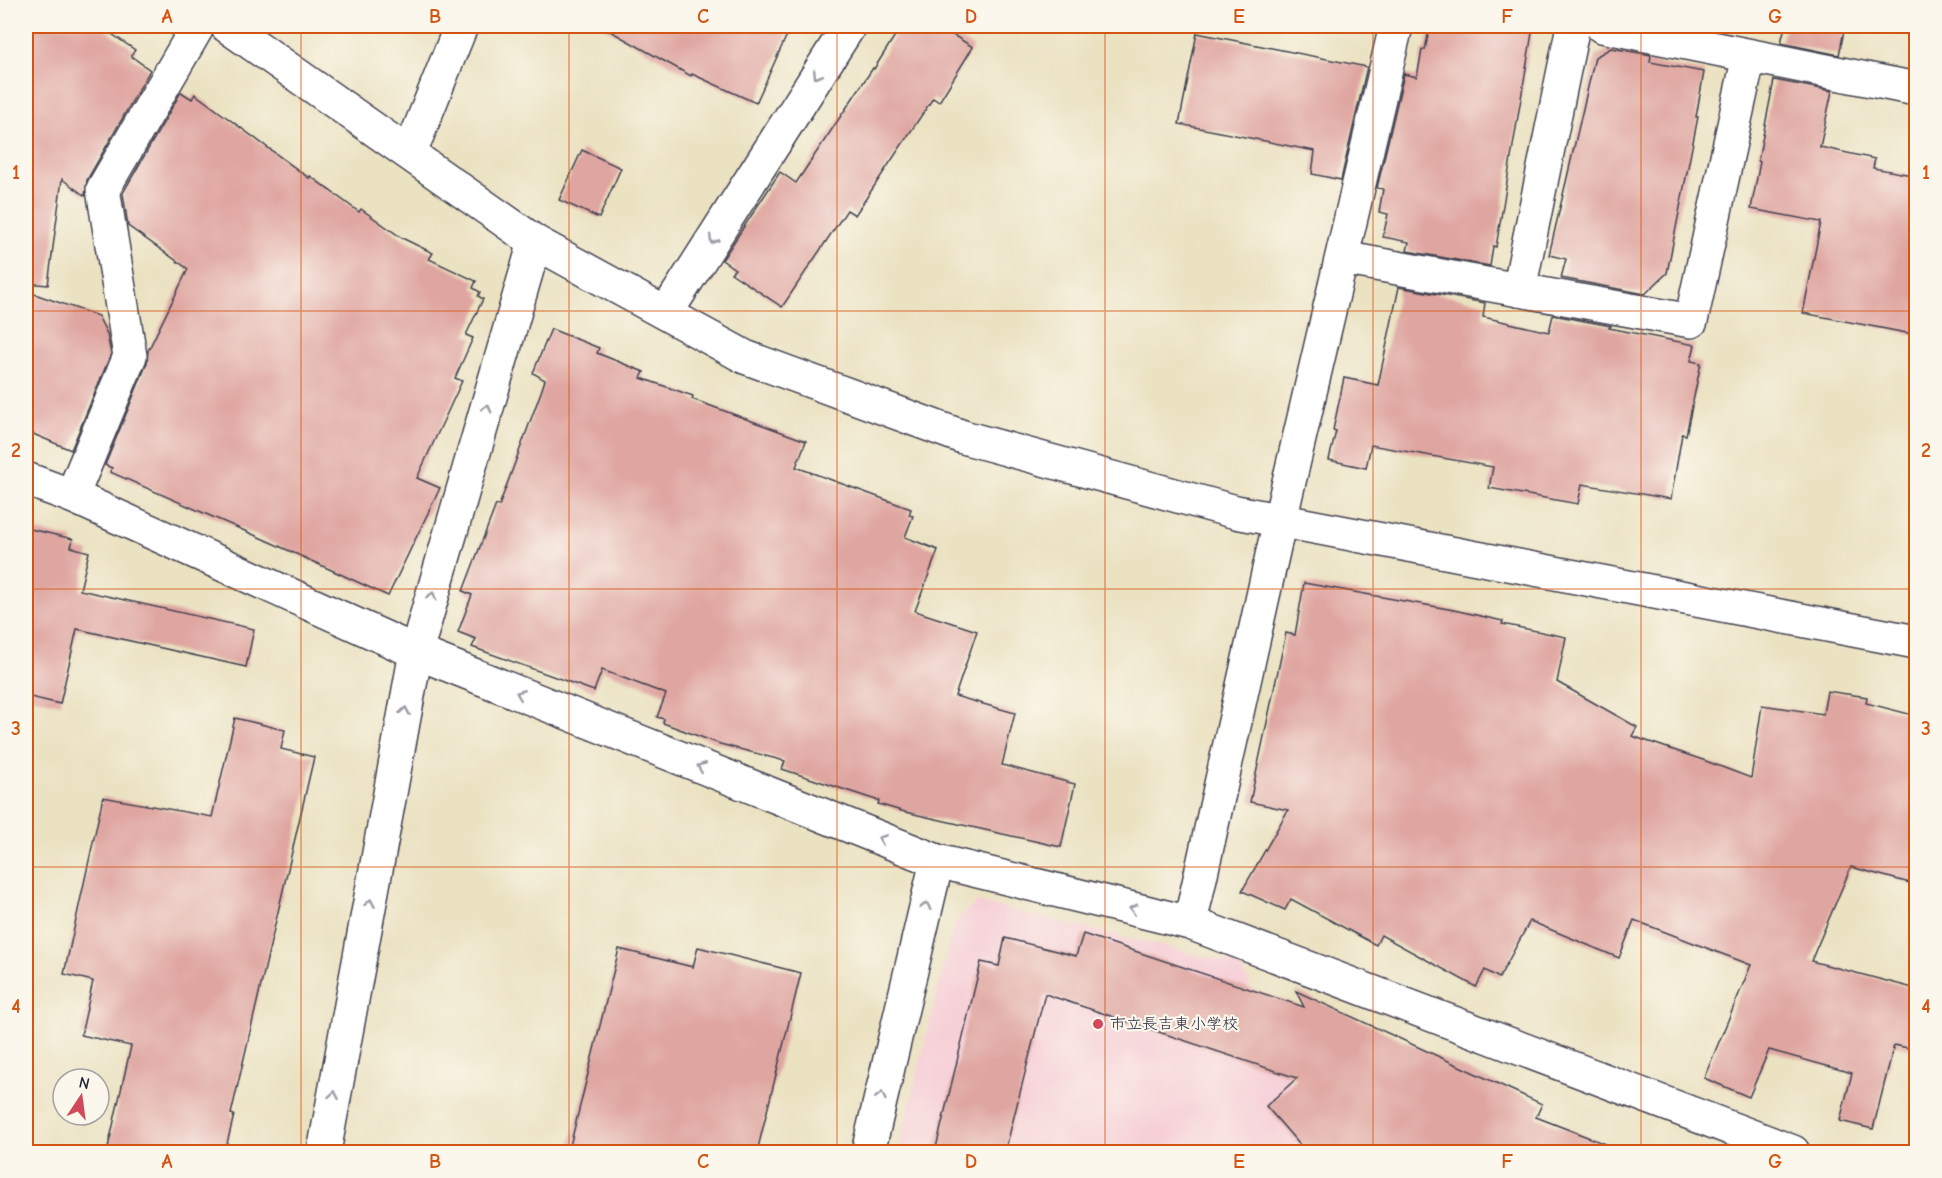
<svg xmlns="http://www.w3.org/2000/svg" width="1942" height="1178" viewBox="0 0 1942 1178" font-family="'Comic Neue','Klee One',sans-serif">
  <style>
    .built { fill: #f6cfd7 }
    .building { fill: #dfa5a0 }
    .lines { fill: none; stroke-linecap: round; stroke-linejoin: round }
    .street-casing { stroke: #403f4f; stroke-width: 36 }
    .secondary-casing { stroke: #403f4f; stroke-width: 36 }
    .street { stroke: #fff; stroke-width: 33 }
    .secondary { stroke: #fff; stroke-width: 33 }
    .oneway { stroke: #9c9ca7 }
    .grid { fill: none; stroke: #d45411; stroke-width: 1.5; stroke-opacity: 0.55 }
    .poi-dot { fill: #d1495b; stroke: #fbf7ec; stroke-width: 2 }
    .labels { text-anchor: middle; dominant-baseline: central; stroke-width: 4.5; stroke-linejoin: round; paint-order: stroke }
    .poi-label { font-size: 16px; fill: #22223b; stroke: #fbf7ec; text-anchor: start }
    .neatline { fill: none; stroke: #d45411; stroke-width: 2 }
    .grid-label { font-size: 20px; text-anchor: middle; font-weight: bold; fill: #d45411 }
  </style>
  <rect width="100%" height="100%" fill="#fbf7ec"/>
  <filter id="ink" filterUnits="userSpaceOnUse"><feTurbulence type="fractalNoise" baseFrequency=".0167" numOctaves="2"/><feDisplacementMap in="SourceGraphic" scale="12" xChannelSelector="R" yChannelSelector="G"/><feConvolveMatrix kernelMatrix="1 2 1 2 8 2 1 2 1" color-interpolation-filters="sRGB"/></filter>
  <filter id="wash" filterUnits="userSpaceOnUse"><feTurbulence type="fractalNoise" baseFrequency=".008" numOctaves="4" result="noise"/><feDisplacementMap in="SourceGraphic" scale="24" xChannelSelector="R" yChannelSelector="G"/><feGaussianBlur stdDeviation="1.35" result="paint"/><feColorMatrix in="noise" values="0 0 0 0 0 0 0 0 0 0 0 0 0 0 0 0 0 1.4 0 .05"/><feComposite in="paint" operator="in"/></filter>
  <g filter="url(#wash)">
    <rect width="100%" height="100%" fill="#ebe2c2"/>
    <polygon class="built" points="977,902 1241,965 1292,1082 1343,1152 898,1152 954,922"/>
    <g id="blocks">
      <g class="building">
        <polygon points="26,26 100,26 135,50 131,56 150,70 87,180 85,196 62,179 48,285 26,283"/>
        <polygon points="601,26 791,26 756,103 692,74 691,76"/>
        <polygon points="901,26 938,26 973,47 939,102 933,98 855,215 847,210 782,307 731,273 735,269 722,260 780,172 796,183 873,68 874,69"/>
        <polygon points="1430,26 1486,26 1532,33 1496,247 1493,246 1490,266 1407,251 1409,242 1383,237 1388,214 1379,212 1383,189 1377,188 1404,74 1417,77 1422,50 1425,50"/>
        <polygon points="1785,26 1845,26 1839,55 1781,43"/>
        <polygon points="1197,33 1367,67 1341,180 1312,174 1315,151 1179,124"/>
        <polygon points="1611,48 1651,55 1650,62 1704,72 1696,117 1698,117 1667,273 1645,294 1561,278 1566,259 1549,255 1595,57"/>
        <polygon points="1774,80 1832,91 1820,147 1875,159 1873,168 1917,176 1917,335 1803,313 1821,222 1751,209 1760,162 1758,161"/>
        <polygon points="181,92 192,99 195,94 309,178 310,176 359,212 361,209 402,238 433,253 429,259 476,281 473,288 480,292 478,296 483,299 466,335 473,338 455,378 462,381 417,478 440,488 388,596 270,542 110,472 112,468 105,465 147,363 148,351 188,269 128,226 123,193"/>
        <polygon points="582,150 621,168 599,218 559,200"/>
        <polygon points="1399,287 1485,303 1483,317 1549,332 1553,315 1611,326 1609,328 1695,345 1691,361 1701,363 1686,435 1682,434 1671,499 1582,484 1578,504 1489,488 1493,467 1371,445 1366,468 1329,460 1336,431 1333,430 1344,378 1378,385"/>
        <polygon points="26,291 98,316 107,334 111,354 71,450 26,431"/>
        <polygon points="551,329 599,348 597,353 644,372 641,378 693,396 692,399 806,441 796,467 911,509 909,515 913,516 905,537 938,550 915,611 977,631 955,696 1015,713 1002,765 1075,784 1061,847 905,812 878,804 879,801 782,769 785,761 720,744 663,723 664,719 657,717 666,694 602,670 594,691 472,647 476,639 458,632 472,595 463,591 496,505 499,506 541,392 545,380 533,373"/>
        <polygon points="26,528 73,539 71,547 89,552 80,590 254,629 246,667 77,629 60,704 26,696"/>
        <polygon points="1304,583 1454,610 1503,621 1502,624 1566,637 1557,682 1637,727 1632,736 1703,760 1751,778 1762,705 1823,714 1827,691 1867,697 1866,703 1917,716 1917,885 1851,867 1811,961 1917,989 1917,1050 1894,1045 1873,1129 1840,1121 1852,1073 1769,1050 1749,1097 1704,1078 1751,965 1717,952 1634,920 1619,958 1530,921 1499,978 1485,970 1476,987 1381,935 1376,945 1291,899 1285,910 1242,891 1288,810 1250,802 1286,633 1295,635"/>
        <polygon points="235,718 285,730 281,749 314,757 231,1114 234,1115 225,1152 107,1152 131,1046 81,1035 93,981 64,974 103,797 212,817"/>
        <polygon points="1083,934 1304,1007 1296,991 1542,1104 1536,1117 1621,1150 1620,1152 1306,1152 1266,1106 1297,1078 1045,994 1005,1152 935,1152 981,962 999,966 1005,938 1076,956"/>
        <polygon points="698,947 801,973 757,1152 595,1152 570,1146 619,949 693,967"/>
      </g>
    </g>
  </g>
  <g filter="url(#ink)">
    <use href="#blocks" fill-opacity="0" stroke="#403f4f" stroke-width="1.5"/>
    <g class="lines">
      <g class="street-casing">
        <g id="street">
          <polyline points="1602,26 1916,89"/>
          <polyline points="410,153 461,26"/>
          <polyline points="1342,258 1691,321 1749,56"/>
          <polyline points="1519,290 1573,26"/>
          <polyline points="666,313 849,26"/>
          <polyline points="26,479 72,496 416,652 937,861 1190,923 1793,1152"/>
          <polyline points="72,496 130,356 103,189 198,26"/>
          <polyline points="1190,923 1280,520 1396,26"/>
          <polyline points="324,1152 416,652 535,242"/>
          <polyline points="868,1152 937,861"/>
        </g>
      </g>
      <g class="secondary-casing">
        <polyline id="secondary" points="227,26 535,242 745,357 963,437 1236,512 1916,642"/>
      </g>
      <use href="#street" class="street"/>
      <use href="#secondary" class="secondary"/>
    </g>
    <defs><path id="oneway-chevron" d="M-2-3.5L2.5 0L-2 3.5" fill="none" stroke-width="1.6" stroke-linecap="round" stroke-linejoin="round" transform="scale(1.5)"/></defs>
    <g class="oneway">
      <use href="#oneway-chevron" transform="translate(817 75) rotate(122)"/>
      <use href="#oneway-chevron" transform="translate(713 240) rotate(122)"/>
      <use href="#oneway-chevron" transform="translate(487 408) rotate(-74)"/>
      <use href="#oneway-chevron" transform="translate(432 596) rotate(-74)"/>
      <use href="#oneway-chevron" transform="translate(520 694) rotate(-158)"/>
      <use href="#oneway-chevron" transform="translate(405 711) rotate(-80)"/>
      <use href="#oneway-chevron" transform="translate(701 767) rotate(-158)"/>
      <use href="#oneway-chevron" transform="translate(882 839) rotate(-158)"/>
      <use href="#oneway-chevron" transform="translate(370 903) rotate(-80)"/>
      <use href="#oneway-chevron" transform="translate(926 906) rotate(-77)"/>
      <use href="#oneway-chevron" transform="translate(1133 909) rotate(-166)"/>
      <use href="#oneway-chevron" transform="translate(334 1095) rotate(-80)"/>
      <use href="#oneway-chevron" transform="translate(881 1096) rotate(-77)"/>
    </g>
  </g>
  <path class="grid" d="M 301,26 L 301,1152M 569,26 L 569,1152M 837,26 L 837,1152M 1105,26 L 1105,1152M 1373,26 L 1373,1152M 1641,26 L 1641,1152M 26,311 L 1916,311M 26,589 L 1916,589M 26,867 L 1916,867"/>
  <circle class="poi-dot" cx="1098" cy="1024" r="6"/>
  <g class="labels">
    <g class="poi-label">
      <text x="1110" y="1024">市立長吉東小学校</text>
    </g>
  </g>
  <rect width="1942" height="1178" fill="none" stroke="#fbf7ec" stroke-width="66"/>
  <g transform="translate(81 1097) rotate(13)"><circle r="28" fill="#fbf7ec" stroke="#a4a2a5" stroke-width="1.5"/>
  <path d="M0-4.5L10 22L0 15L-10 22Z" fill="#d1495b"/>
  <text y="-9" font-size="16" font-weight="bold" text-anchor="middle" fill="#22223b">N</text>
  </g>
  <rect x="33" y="33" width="1876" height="1112" class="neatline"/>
  <g class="grid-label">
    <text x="167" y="23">A</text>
    <text x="435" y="23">B</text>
    <text x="703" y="23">C</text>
    <text x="971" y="23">D</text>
    <text x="1239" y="23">E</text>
    <text x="1507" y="23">F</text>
    <text x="1775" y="23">G</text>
    <text x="16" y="179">1</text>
    <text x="1926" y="179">1</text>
    <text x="16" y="457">2</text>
    <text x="1926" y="457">2</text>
    <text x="16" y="735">3</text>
    <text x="1926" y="735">3</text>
    <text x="16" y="1013">4</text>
    <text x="1926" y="1013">4</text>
    <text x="167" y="1168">A</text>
    <text x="435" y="1168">B</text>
    <text x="703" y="1168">C</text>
    <text x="971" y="1168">D</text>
    <text x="1239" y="1168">E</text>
    <text x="1507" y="1168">F</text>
    <text x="1775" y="1168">G</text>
  </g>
</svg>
